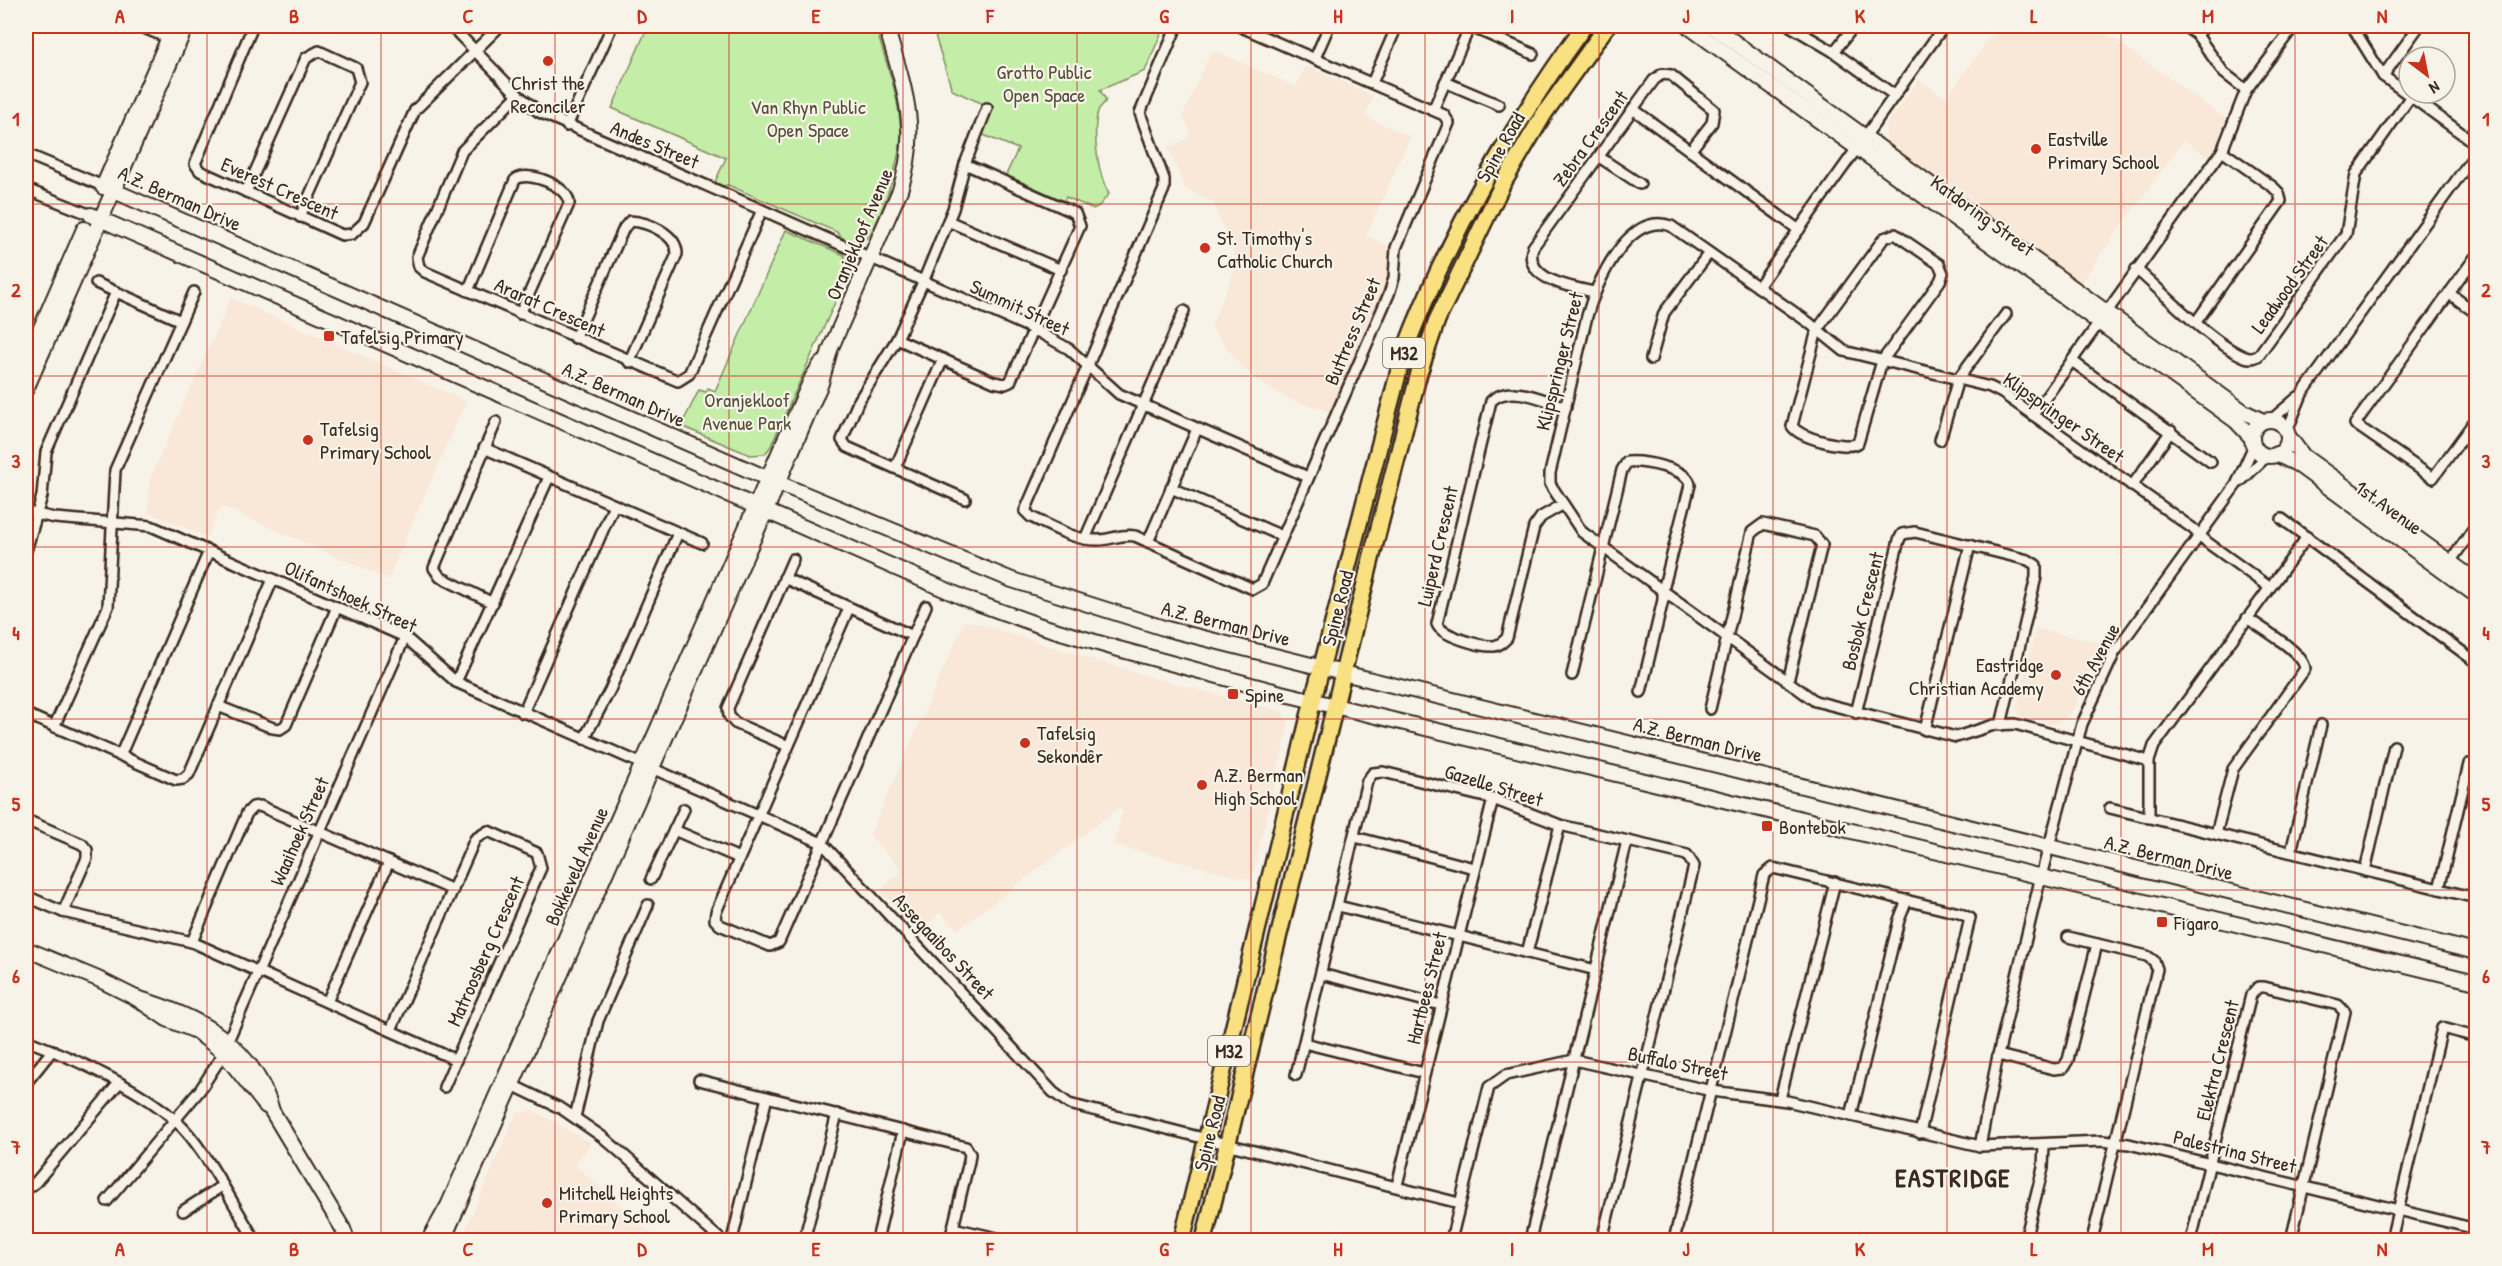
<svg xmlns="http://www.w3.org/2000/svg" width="2502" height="1266" viewBox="0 0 2502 1266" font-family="'Patrick Hand',sans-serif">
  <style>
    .built { fill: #f9e7d7 }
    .green { fill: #c4eda8; stroke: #808c63; stroke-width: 1.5 }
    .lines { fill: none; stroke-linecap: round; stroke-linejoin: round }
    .street-casing { stroke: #3b2a1e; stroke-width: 14 }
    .secondary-casing { stroke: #3b2a1e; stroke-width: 18 }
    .primary-casing { stroke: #3b2a1e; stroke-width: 20 }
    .street { stroke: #f7f3e8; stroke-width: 9 }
    .secondary { stroke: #f7f3e8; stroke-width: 14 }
    .primary { stroke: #f9e181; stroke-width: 15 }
    .grid { fill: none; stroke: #c8321e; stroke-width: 1.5; stroke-opacity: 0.55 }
    .poi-dot { fill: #c8321e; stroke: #f7f3e8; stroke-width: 2 }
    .labels { text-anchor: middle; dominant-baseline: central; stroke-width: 4.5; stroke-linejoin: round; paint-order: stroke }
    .shield { fill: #f7f3e8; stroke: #73665b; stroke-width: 1.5 }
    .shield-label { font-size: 18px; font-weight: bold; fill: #3b2a1e }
    .park-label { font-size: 20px; fill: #56513a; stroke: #f7f3e8 }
    .poi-label { font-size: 20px; fill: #3b2a1e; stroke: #f7f3e8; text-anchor: start }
    .street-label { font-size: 20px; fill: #3b2a1e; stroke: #f7f3e8 }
    .district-label { font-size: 26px; font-weight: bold; letter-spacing: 1.5px; fill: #3b2a1e; stroke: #f7f3e8 }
    .neatline { fill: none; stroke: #c8321e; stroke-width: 2 }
    .grid-label { font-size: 20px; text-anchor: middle; font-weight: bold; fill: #c8321e }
  </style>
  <rect width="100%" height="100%" fill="#f7f3e8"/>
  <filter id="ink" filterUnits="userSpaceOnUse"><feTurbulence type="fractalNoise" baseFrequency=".0167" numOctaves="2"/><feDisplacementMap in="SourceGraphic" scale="12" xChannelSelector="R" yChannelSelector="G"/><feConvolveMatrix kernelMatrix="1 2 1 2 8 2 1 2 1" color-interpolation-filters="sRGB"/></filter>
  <g filter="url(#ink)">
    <g class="built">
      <polygon points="1998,26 2096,26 2226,119 2217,143 2208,157 2184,140 2080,283 1887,142 1885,127 1919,80 1946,98"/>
      <polygon points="1215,51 1296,87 1306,66 1373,96 1365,116 1410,137 1366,236 1391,247 1388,281 1331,412 1291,400 1262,384 1240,365 1211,326 1238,263 1213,202 1185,189 1168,148 1188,138 1190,131 1183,115 1210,54"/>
      <polygon points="231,298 466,401 388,579 221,506 207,537 148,512 150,479"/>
      <polygon points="965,620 1156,679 1282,711 1289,725 1251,880 1114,845 1123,811 1120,807 957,930 940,912 919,932 881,890 902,870 870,835"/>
      <polygon points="2036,629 2105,644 2095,659 2070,715 2053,724 2020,716 2017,706"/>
      <polygon points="533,1110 591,1143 575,1165 659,1240 461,1240 516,1114"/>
    </g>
    <g class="green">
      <path d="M 648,26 L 875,26 C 886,61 899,96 901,133 C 902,153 879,236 860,243 C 851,247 843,239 837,232 L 728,185 L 722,186 L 715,182 L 726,158 L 612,108 Z"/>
      <path d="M 932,26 L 1169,26 L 1167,30 L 1163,29 L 1145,71 L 1100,90 L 1106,100 C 1104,105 1100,106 1098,111 C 1092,134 1098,175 1109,194 L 1099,206 L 1093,209 L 1066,197 L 1064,201 L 1006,175 L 1018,149 L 981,134 L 992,108 L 952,90 Z"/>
      <polygon points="786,230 844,255 849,271 771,446 765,454 750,455 681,426 699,390 706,392 708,388 715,391"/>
    </g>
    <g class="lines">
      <g class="street-casing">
        <g id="street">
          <polyline points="139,26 173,40"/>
          <polyline points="253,26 195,164 200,171 342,235 352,234 364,223 415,110 500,26"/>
          <polyline points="451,26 518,95 539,112 1035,330 1069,349 1119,394 1308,477"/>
          <path d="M 1177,26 L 1140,113 L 1164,179 L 1164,189 L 1025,511 L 1031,517 C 1051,526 1075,541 1098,540 C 1112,540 1121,533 1135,536 L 1253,589 L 1262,584 L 1389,294 L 1394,278 L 1396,248 L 1449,123 L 1444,115 L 1239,26"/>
          <polyline points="1469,26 1533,54"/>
          <polyline points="1790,26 1834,52 1894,95"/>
          <polyline points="2184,26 2197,35 2224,73 2246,90"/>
          <polyline points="2352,26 2383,76 2476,144"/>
          <polyline points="2197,35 2205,26"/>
          <polyline points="1834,52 1854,26"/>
          <polyline points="1315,58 1329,26"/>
          <polyline points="2476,67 2476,66"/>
          <polyline points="2383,76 2419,26"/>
          <polyline points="1445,82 1499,105"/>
          <polyline points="1372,83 1397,26"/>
          <polyline points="518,95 462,151 417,257 419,267 425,272 678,381 689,374 762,210"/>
          <polyline points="1633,109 1799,230"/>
          <polyline points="1433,110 1470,26"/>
          <polyline points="567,126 612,26"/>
          <polyline points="26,154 103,186"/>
          <polyline points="1599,157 1640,184"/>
          <polyline points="26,189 91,215"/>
          <polyline points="246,192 306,58 319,51 356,68 360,82 300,217"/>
          <polyline points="948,221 1061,270"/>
          <path d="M 1895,234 L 1939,264 L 1943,273 L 1940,281 L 1882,361 L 1858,443 C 1847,450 1799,438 1792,426 L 1817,330 L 1884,238 Z"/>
          <polyline points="2476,256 2355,424 2433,478 2476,419"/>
          <path d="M 2136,269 C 2164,293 2211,343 2245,357 C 2250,359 2253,358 2258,356 L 2346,234 L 2356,174 L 2411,96"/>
          <polyline points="96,283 181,321"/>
          <polyline points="1758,287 1944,26"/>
          <path d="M 468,291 L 515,180 C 528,169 570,187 569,204 L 520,314"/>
          <path d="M 1594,292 C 1572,287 1522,280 1533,247 L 1654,80 L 1662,74 L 1671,75 L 1714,110 L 1712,123 L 1690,151"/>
          <polyline points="2450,294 2476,313"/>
          <polyline points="2196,322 2281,201 2279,193 2273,187 2222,151"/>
          <path d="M 575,338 L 624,228 L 630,221 C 648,222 677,234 677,254 L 629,362"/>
          <polyline points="897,339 994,382 1005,384 1010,382 1080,226 1075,213 965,164"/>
          <polyline points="1651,359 1664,313 1709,253"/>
          <polyline points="2072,361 2211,462"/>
          <polyline points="2033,415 2222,151 2246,90 2294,26"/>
          <polyline points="2271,420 2298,397"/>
          <polyline points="2287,431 2302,394 2476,153"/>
          <polyline points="1940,440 1958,379 2006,314"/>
          <polyline points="484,448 702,543"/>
          <polyline points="895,468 943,359"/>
          <polyline points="2240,482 2268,455"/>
          <polyline points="2132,486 2171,431"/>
          <polyline points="1171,488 1282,536"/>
          <polyline points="965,499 847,447 842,440 858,402 897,339 923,282 953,209 965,164 987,108"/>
          <path d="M 1562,505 L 1541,517 L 1534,527 L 1507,638 C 1503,642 1500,645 1494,646 C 1482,647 1441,636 1437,624 L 1491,401 C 1510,383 1543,400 1566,407"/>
          <polyline points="26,512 55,518 151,526 405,637 456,682 822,843 1053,1092 1069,1104 1459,1203"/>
          <polyline points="2282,519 2476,662"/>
          <polyline points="1085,539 1184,311"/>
          <polyline points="1148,542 1197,429"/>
          <polyline points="26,551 42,496 46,452 116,292"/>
          <polyline points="2448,565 2476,525"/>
          <polyline points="784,578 913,636"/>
          <polyline points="493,603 440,577 434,568 496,422"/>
          <polyline points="849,608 716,912 715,920 720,925 770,946 779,942 926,606"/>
          <path d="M 1572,675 L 1622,470 L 1627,462 C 1642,461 1689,468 1690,485 L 1663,590 L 1663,600 L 1641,692"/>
          <polyline points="456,682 549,477"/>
          <polyline points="218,706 273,728 280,729 286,725 337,607"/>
          <polyline points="1710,709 1752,532 1763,524 1815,536 1822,545 1788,681"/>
          <polyline points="523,713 614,505"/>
          <polyline points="1856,713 1899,540 1902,534 1915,532 2028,560 2036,565 2036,577 2001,725"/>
          <polyline points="26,714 176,780 183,779 189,774 273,579"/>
          <polyline points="54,727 108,607 115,470 194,292"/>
          <polyline points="1925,730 1970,545"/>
          <polyline points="584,739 610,690 678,533"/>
          <polyline points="788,746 735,723 729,716 728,708 793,559"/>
          <polyline points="120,756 209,551"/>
          <path d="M 2149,761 L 2015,724 L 1994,725 L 1956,737 L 1815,701 L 1582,532 L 1550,484 L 1550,473 L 1587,316 C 1596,284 1628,210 1671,226 L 1808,322 L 1844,351 L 1990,387 L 2002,393 L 2192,528 L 2208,543 L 2269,587"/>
          <polyline points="2110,808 2476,898"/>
          <polyline points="2149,818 2149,761 2154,746 2307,537"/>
          <polyline points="26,820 82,844 87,850 87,858 63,912"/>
          <polyline points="674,830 739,858"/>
          <path d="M 2216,834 L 2233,769 L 2305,669 C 2304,652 2261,628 2247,618"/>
          <polyline points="1355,837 1474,868"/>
          <polyline points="2291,852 2321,725"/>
          <polyline points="2365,871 2394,746"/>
          <polyline points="651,879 684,809"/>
          <polyline points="2439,889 2469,764"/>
          <polyline points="26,896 63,912 192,942 456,1060"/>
          <polyline points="1338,906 1596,970"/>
          <polyline points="2068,937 2147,956 2154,961 2157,969 2092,1240"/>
          <polyline points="192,942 247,813 253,807 260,806 453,890"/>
          <polyline points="1527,953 1560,825"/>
          <polyline points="1321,974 1441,1005"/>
          <polyline points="327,1002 389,862"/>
          <polyline points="391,1030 475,839 488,831 537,853 541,868 444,1087"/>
          <path d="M 26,1040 C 73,1058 150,1092 184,1129 C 209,1156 235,1208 255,1240"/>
          <polyline points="1304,1043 1424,1073"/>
          <polyline points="1998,1055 2054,1069 2063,1068 2068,1060 2097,944"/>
          <polyline points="1296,1075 1367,781 1373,773 1383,772 1493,799 1560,825 1687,855 1694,866 1602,1240"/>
          <polyline points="699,1080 966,1147 970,1154 969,1161 950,1240"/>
          <polyline points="26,1083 51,1052"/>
          <polyline points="508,1083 562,1109 604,1138 721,1240"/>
          <polyline points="1780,1099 1835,882"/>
          <polyline points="1851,1116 1899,920 1907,900"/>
          <polyline points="575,1117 598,1021 648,905"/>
          <polyline points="1980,1146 1998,1055 2041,876 2082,724 2115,652 2236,485 2254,445"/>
          <polyline points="1397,1185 1493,799"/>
          <polyline points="26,1190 35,1183 119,1083"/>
          <polyline points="107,1201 200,1090 220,1059 405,637"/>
          <polyline points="183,1211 222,1186"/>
          <polyline points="953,1228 1006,1240"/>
          <polyline points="732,1240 767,1097"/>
          <polyline points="804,1240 837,1114"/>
          <polyline points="877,1240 903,1131"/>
          <polyline points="1451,1240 1489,1087 1506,1075 1574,1060 1712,1091 1787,1101 1980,1146 2102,1141 2129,1144 2476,1229"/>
          <polyline points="1530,1240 1627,841"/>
          <polyline points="1674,1240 1764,875 1773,868 1959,913 1970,918 1920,1133"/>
          <polyline points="2025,1240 2043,1168 2044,1144"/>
          <polyline points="2191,1240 2251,995 2258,987 2264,987 2338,1005 2345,1012 2291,1240"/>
          <polyline points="2391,1240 2442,1028 2476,1037"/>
        </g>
      </g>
      <g class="secondary-casing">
        <g id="secondary">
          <polyline points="1688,26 2236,421 2252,438"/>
          <polyline points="1712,26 2244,412 2263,421"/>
          <polyline points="103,186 778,483 1012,580 1167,629 1323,668 2476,952"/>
          <polyline points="103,187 174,26"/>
          <polyline points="91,215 969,600 1041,626 1115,648 1281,693 2476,982"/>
          <polyline points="26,362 84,229"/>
          <polyline points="26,389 186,26"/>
          <circle cx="2270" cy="438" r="18"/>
          <polyline points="2288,436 2303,456 2476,581"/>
          <polyline points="2276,454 2297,464 2476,595"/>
          <polyline points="26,949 98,979 136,998 167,1019 196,1031 223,1052 266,1106"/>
          <path d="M 136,998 C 198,1016 253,1044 272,1111 L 343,1229 L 347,1240"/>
          <polyline points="429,1240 448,1206 812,378 821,364"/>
          <path d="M 443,1240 L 778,483 L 821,383 L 830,350 L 900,190 C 921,128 903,85 886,26"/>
        </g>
      </g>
      <g class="primary-casing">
        <g id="primary">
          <path d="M 1182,1240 L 1313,700 L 1403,355 C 1448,236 1510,128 1584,26"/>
          <polyline points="1204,1240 1371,559 1419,373 1437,320 1502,185 1544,114 1607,26"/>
        </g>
      </g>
      <use href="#street" class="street"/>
      <use href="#secondary" class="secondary"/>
      <use href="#primary" class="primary"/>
    </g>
  </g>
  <path class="grid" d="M 207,26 L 207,1240M 381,26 L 381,1240M 555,26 L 555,1240M 729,26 L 729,1240M 903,26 L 903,1240M 1077,26 L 1077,1240M 1251,26 L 1251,1240M 1425,26 L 1425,1240M 1599,26 L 1599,1240M 1773,26 L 1773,1240M 1947,26 L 1947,1240M 2121,26 L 2121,1240M 2295,26 L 2295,1240M 26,204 L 2476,204M 26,376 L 2476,376M 26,547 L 2476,547M 26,719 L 2476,719M 26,890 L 2476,890M 26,1062 L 2476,1062"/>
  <g class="poi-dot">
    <circle cx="548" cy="61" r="6"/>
    <circle cx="2036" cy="149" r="6"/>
    <circle cx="1205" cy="248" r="6"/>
    <rect x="323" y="330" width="12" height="12" rx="3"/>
    <circle cx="308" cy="440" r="6"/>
    <circle cx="2056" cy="675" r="6"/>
    <rect x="1227" y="688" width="12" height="12" rx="3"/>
    <circle cx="1025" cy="743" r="6"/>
    <circle cx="1202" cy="785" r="6"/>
    <rect x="1761" y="820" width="12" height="12" rx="3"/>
    <rect x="2156" y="916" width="12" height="12" rx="3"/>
    <circle cx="547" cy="1203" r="6"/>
  </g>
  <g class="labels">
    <g class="shield">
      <rect x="1383" y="338" width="42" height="30" rx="4.5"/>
      <rect x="1208" y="1036" width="42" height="30" rx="4.5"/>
    </g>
    <g class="shield-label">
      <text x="1404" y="353">M32</text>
      <text x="1229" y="1051">M32</text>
    </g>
    <g class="park-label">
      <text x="1044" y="71">Grotto Public<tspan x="1044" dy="23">Open Space</tspan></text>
      <text x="808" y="106">Van Rhyn Public<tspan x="808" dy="23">Open Space</tspan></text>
      <text x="747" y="399">Oranjekloof<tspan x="747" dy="23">Avenue Park</tspan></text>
    </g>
    <g class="poi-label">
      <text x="548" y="82" text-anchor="middle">Christ the<tspan x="548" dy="23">Reconciler</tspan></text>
      <text x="2048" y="138">Eastville<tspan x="2048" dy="23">Primary School</tspan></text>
      <text x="1217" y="237">St. Timothy's<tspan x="1217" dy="23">Catholic Church</tspan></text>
      <text x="341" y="336">Tafelsig Primary</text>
      <text x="320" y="428">Tafelsig<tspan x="320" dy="23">Primary School</tspan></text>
      <text x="2044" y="664" text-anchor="end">Eastridge<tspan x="2044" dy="23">Christian Academy</tspan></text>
      <text x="1245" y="694">Spine</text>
      <text x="1037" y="732">Tafelsig<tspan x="1037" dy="23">Sekondêr</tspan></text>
      <text x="1214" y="774">A.Z. Berman<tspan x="1214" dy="23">High School</tspan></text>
      <text x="1779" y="826">Bontebok</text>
      <text x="2174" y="922">Figaro</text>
      <text x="559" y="1192">Mitchell Heights<tspan x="559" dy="23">Primary School</tspan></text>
    </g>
    <g class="street-label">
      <text transform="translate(1590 138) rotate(-54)">Zebra Crescent</text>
      <text transform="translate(655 144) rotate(23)">Andes Street</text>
      <text transform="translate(1500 147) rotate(-60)">Spine Road</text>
      <text transform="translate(280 188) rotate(24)">Everest Crescent</text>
      <text transform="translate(180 198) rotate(24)">A.Z. Berman Drive</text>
      <text transform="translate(1983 215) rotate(36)">Katdoring Street</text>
      <text transform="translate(859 234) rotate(-67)">Oranjekloof Avenue</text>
      <text transform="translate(2289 284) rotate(-54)">Leadwood Street</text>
      <text transform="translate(550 307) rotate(24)">Ararat Crescent</text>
      <text transform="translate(1020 307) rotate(25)">Summit Street</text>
      <text transform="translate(1352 331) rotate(-67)">Buttress Street</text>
      <text transform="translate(1559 361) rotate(-76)">Klipspringer Street</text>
      <text transform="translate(624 394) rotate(24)">A.Z. Berman Drive</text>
      <text transform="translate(2064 417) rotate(35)">Klipspringer Street</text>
      <text transform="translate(2389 507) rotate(36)">1st Avenue</text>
      <text transform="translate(1437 546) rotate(-77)">Luiperd Crescent</text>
      <text transform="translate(351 596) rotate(25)">Olifantshoek Street</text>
      <text transform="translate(1337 608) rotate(-76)">Spine Road</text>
      <text transform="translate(1862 611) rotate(-76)">Bosbok Crescent</text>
      <text transform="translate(1226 623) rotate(14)">A.Z. Berman Drive</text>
      <text transform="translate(2095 659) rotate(-61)">6th Avenue</text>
      <text transform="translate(1698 739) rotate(14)">A.Z. Berman Drive</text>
      <text transform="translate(1494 785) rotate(17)">Gazelle Street</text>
      <text transform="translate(299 831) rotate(-66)">Waaihoek Street</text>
      <text transform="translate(2169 857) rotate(14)">A.Z. Berman Drive</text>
      <text transform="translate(576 866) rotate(-66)">Bokkeveld Avenue</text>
      <text transform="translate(944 946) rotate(47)">Assegaaibos Street</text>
      <text transform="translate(485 951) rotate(-66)">Matroosberg Crescent</text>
      <text transform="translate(1426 988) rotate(-76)">Hartbees Street</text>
      <text transform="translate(2217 1060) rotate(-76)">Elektra Crescent</text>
      <text transform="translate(1678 1063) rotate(12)">Buffalo Street</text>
      <text transform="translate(1209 1133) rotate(-76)">Spine Road</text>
      <text transform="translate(2235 1151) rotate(14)">Palestrina Street</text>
    </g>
    <g class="district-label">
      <text x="1953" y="1177">EASTRIDGE</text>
    </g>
  </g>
  <rect width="2502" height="1266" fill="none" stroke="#f7f3e8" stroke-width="66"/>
  <g transform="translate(2427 75) rotate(148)"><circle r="28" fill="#f7f3e8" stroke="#aca397" stroke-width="1.5"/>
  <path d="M0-4.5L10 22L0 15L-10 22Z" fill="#c8321e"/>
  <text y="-9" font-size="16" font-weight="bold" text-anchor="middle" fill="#3b2a1e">N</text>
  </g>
  <rect x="33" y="33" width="2436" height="1200" class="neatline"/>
  <g class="grid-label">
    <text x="120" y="23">A</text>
    <text x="294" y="23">B</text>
    <text x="468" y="23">C</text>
    <text x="642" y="23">D</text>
    <text x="816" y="23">E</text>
    <text x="990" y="23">F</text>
    <text x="1164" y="23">G</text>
    <text x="1338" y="23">H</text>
    <text x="1512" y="23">I</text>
    <text x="1686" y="23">J</text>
    <text x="1860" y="23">K</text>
    <text x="2034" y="23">L</text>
    <text x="2208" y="23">M</text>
    <text x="2382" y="23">N</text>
    <text x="16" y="126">1</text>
    <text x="2486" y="126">1</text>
    <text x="16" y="297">2</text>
    <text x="2486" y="297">2</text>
    <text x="16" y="468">3</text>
    <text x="2486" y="468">3</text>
    <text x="16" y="640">4</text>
    <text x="2486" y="640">4</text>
    <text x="16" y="811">5</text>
    <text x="2486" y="811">5</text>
    <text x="16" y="983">6</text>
    <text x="2486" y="983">6</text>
    <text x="16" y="1154">7</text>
    <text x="2486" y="1154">7</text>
    <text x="120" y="1256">A</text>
    <text x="294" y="1256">B</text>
    <text x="468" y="1256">C</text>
    <text x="642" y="1256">D</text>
    <text x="816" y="1256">E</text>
    <text x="990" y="1256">F</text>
    <text x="1164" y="1256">G</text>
    <text x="1338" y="1256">H</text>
    <text x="1512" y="1256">I</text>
    <text x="1686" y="1256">J</text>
    <text x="1860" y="1256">K</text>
    <text x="2034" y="1256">L</text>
    <text x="2208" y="1256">M</text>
    <text x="2382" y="1256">N</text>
  </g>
</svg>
